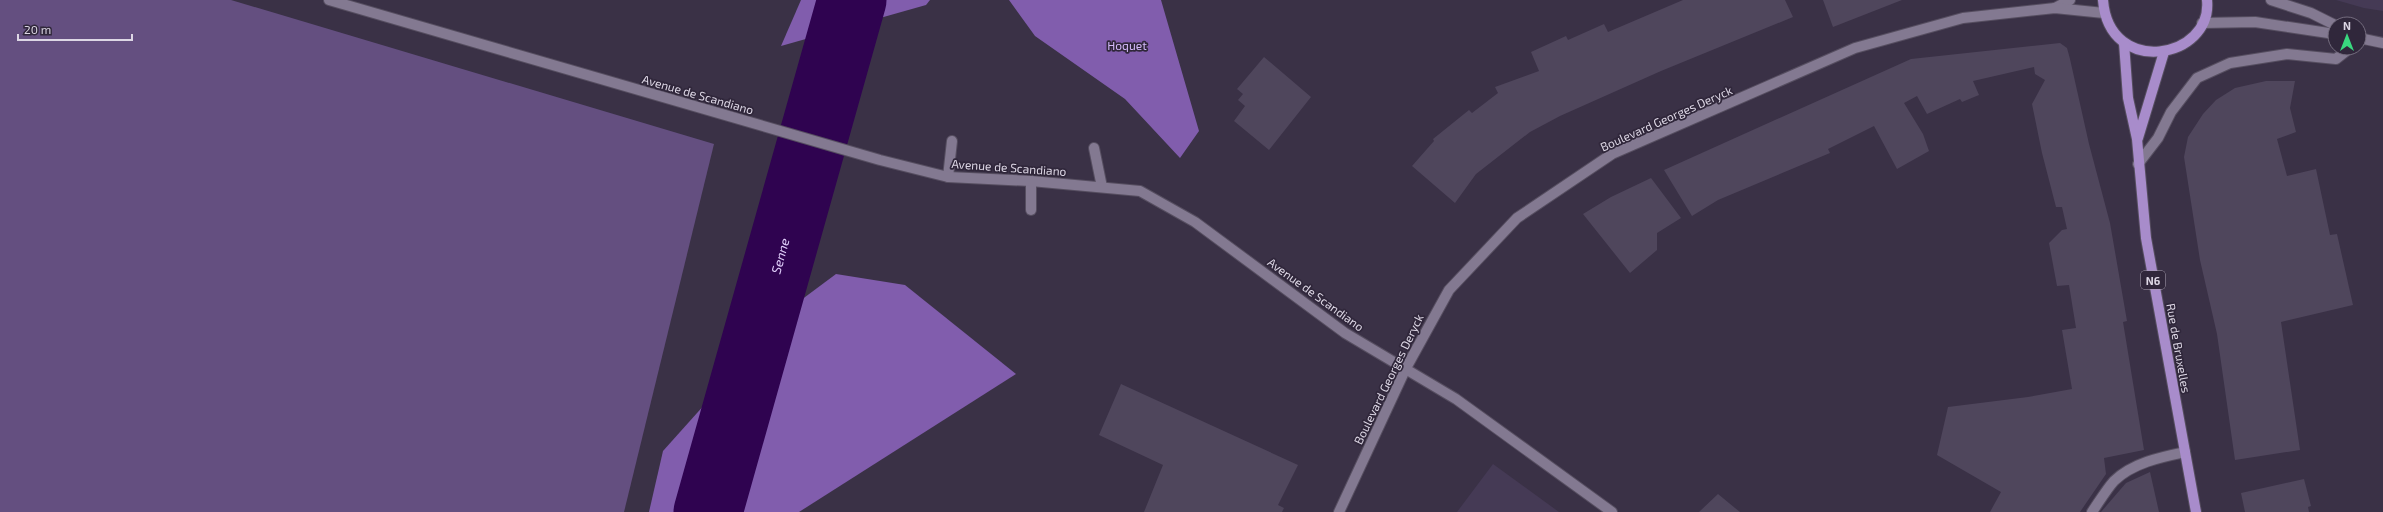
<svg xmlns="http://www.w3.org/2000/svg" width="2383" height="512" viewBox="0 0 2383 512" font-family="'Exo 2',sans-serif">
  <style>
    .built { fill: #453a55 }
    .green { fill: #644f80 }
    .forest { fill: #815dad }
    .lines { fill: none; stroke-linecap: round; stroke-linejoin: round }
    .river { stroke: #2f0350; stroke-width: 69 }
    .building { fill: #4f465c }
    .lane-casing { stroke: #564e60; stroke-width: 12 }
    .street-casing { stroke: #564e60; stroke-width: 12 }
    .secondary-casing { stroke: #564e60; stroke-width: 12 }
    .primary-casing { stroke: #564e60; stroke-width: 12 }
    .lane { stroke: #837991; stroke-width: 10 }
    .street { stroke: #837991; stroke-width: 10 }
    .secondary { stroke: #837991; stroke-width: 10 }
    .primary { stroke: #a88ccb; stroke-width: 10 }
    .labels { text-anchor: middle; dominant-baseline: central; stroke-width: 3.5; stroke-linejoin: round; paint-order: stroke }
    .shield { fill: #30273b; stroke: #a9a2b2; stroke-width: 1 }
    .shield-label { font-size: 11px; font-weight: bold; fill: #ddd7e5 }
    .park-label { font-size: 12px; fill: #d3b8f8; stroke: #30273b }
    .street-label { font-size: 12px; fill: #ddd7e5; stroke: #30273b }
    .water-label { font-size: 13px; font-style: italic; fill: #e0cffa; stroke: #30273b }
  </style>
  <rect width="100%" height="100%" fill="#3a3146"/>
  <g class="built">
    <polygon points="2336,0 2383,0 2383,11 2364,8"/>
    <polygon points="1493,464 1559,512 1457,512"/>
  </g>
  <polygon class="green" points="0,0 231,0 714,144 624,512 0,512"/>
  <g class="forest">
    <polygon points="801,0 930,0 926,5 781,46"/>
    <polygon points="1009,0 1161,0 1199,131 1180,158 1125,99 1035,36"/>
    <polygon points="836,274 905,285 1016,374 799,512 649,512 663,451 793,306"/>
  </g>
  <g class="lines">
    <path class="river" id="s1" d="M 708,512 L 852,0"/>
  </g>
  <g class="building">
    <polygon points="1683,0 1785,0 1793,17 1661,71 1560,116 1530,132 1476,174 1455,203 1412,166 1434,141 1433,139 1469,110 1472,113 1498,93 1495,87 1539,71 1531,52 1566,36 1568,40 1604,24 1608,32"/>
    <polygon points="1823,0 1902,0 1833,27"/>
    <polygon points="2060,43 2067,48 2070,59 2089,144 2110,223 2127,321 2123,322 2144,450 2104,458 2106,474 2080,512 1990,512 2001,492 1937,455 1948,407 2028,397 2072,389 2062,330 2076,328 2069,285 2057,286 2049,243 2062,230 2067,229 2062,207 2056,207 2042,153 2032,104 2045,80 2035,74 2034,67 1973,81 1979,95 1962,102 1960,99 1927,114 1917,96 1904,103 1923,134 1929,151 1897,169 1874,126 1828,149 1830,153 1718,200 1692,216 1664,170 1911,59"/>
    <polygon points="1264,57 1311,97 1269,150 1234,121 1245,106 1238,100 1243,94 1237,89"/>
    <polygon points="2266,81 2295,81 2290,108 2296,132 2277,139 2287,176 2316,169 2330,235 2337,234 2353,305 2281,322 2300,450 2235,460 2217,334 2200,260 2184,157 2188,137 2203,114 2216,100 2235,88"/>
    <polygon points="1651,178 1681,218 1657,233 1657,250 1630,273 1583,214 1611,197"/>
    <polygon points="1121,384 1298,465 1278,505 1284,508 1282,512 1144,512 1163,465 1099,435"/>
    <polygon points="2150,472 2159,512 2101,512 2126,483"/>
    <polygon points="2304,479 2311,506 2308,507 2309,512 2245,512 2241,493"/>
    <polygon points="1718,494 1735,508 1740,512 1699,512"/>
  </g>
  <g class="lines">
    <g class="lane-casing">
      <g id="lane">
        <polyline points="1094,148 1102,187"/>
        <polyline points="948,177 952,141"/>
        <polyline points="1031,181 1031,210"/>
      </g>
    </g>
    <g class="street-casing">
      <g id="street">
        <polyline points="329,0 880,160 948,177 1031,181 1140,191 1195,222 1345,333 1456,399 1612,512"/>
        <path d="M 2092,512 C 2099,502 2106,490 2114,481 C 2132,463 2161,457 2185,452"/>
      </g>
    </g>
    <g class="secondary-casing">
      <g id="secondary">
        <polyline points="2271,0 2311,13 2335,25"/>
        <polyline points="2055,8 2070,0"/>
        <polyline points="2202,23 2255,22 2335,34"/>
        <polyline points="2359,38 2383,43"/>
        <polyline points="2138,164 2158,138 2171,112 2197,78 2230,63 2287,54 2336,59 2350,48"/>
        <polyline points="1339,512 1406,368 1449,290 1517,218 1612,154 1855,48 1963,18 2055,8 2104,13"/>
      </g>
    </g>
    <g class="primary-casing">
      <g id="primary">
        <path d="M 2103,0 C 2109,78 2213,59 2207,0"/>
        <polyline points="2124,43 2128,98 2137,139 2146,238 2196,512"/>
        <polyline points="2138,138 2164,52"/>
      </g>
    </g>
    <use href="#lane" class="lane"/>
    <use href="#street" class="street"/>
    <use href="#secondary" class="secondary"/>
    <use href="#primary" class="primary"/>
  </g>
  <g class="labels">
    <rect class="shield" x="2141" y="271" width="24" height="18" rx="3"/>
    <g class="shield-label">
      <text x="2153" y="280">N6</text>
    </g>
    <g class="park-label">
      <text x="1127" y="45">Hoquet</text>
    </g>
    <g class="street-label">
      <text transform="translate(698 94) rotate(16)">Avenue de Scandiano</text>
      <text transform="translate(1666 118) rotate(-24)">Boulevard Georges Deryck</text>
      <text transform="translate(1009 167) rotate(4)">Avenue de Scandiano</text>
      <text transform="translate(1316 294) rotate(36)">Avenue de Scandiano</text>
      <text transform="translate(2179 348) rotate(80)">Rue de Bruxelles</text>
      <text transform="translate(1388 379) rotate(-64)">Boulevard Georges Deryck</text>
    </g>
    <g class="water-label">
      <text stroke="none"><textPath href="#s1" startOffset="266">Senne</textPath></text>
    </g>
  </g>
  <g transform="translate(2347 36)"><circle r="19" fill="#30273b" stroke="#756d7f"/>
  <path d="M0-3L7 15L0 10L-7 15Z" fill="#39d87f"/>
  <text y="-6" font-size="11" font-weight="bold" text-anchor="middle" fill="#ddd7e5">N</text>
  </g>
  <path d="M18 34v6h114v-6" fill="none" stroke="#ddd7e5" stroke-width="2"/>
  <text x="24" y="34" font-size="12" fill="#ddd7e5" stroke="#30273b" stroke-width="3" paint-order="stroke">20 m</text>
</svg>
